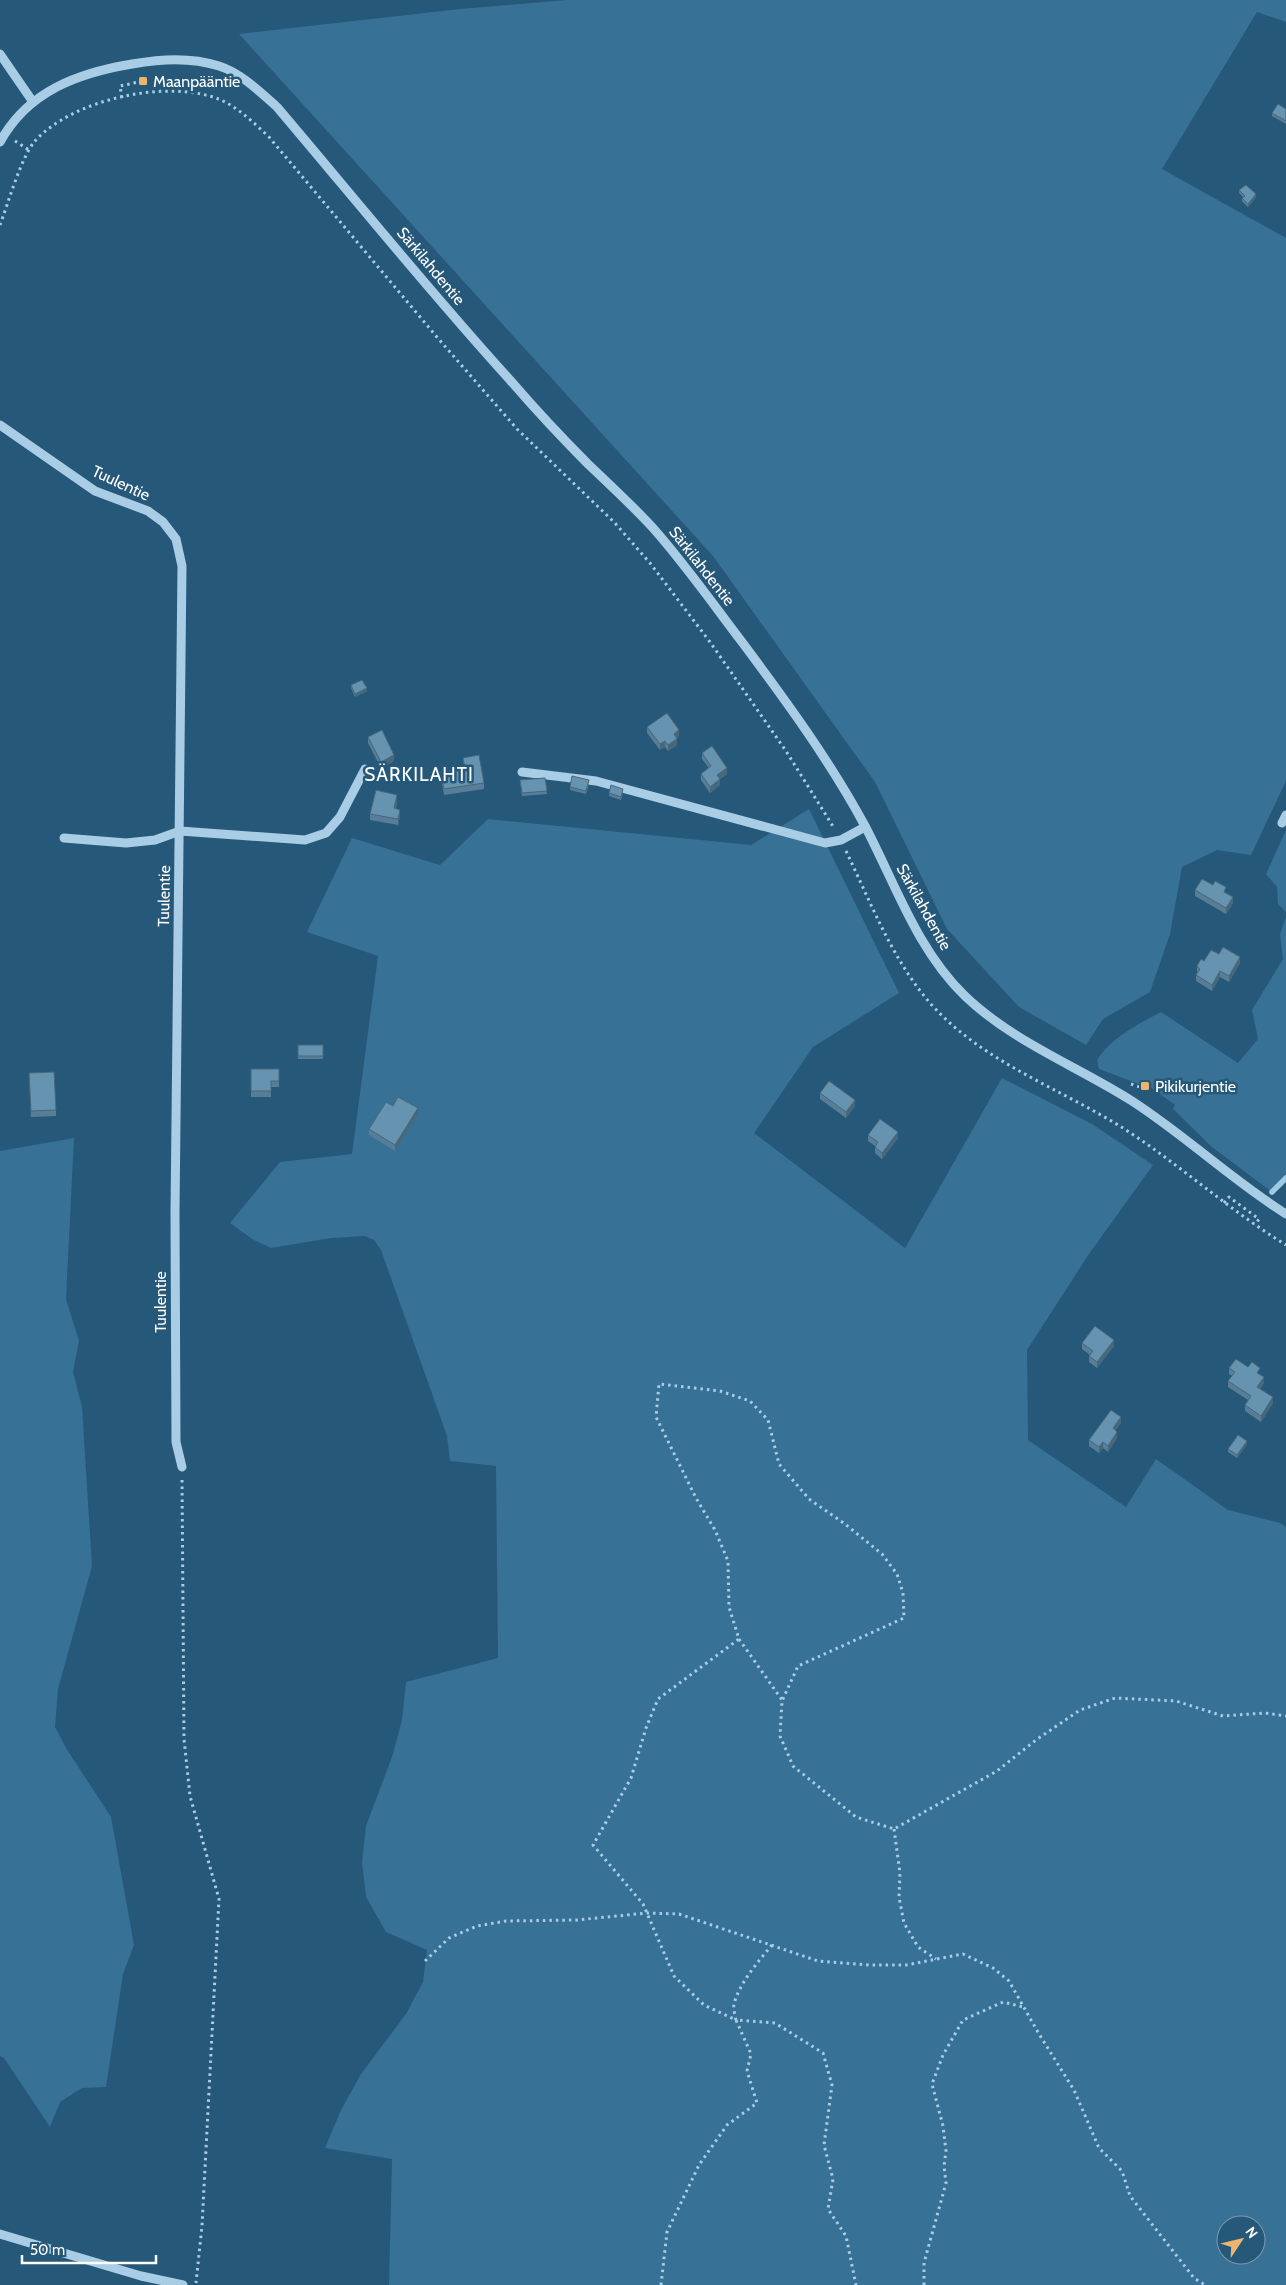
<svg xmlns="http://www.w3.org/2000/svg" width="1286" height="2285" viewBox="0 0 1286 2285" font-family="Cabin,sans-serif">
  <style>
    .green { fill: #377196; fill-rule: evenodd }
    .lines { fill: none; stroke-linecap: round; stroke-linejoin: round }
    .stream { stroke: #9ecae4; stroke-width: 5.5 }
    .path { stroke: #a9cde4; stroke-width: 3; stroke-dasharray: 2.5 4; stroke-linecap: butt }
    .minor { stroke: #a9cde4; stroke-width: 9 }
    .wall { fill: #587e97 }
    .shaded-wall { fill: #47677b }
    .building { fill: #6693b0; stroke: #47677b }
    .poi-dot { fill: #ecb46f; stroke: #26587a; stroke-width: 2 }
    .labels { text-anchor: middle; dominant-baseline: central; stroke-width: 5; stroke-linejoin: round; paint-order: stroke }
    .poi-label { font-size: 16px; fill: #fff; stroke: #26587a; text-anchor: start }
    .street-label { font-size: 16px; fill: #fff; stroke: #26587a }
    .quarter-label { font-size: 19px; letter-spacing: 1px; fill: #fff; stroke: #26587a }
  </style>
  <rect width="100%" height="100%" fill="#26587a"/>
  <g class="green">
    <polygon points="568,0 1286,0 1286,22 1257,12 1162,169 1286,238 1286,781 1251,855 1217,850 1182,867 1170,934 1150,992 1103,1019 1086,1045 1019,1007 947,929 875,782 713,556 239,34 460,9"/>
    <path d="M 809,809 L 899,993 L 813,1047 L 754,1133 L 905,1248 L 1002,1078 L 1092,1124 L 1153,1165 L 1089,1254 L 1027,1350 L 1028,1440 L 1126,1507 L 1156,1459 L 1228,1510 L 1280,1523 L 1286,1527 L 1286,2285 L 389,2285 L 392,2159 L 325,2148 L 341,2110 L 361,2074 L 406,2014 L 423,1982 L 427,1950 L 386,1932 L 366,1897 L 362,1862 L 366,1826 L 393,1754 L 402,1720 L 406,1682 L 498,1658 L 496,1466 L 450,1461 L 447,1436 L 381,1250 L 374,1240 L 365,1236 L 331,1238 L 271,1248 L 252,1239 L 230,1223 L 280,1162 L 352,1154 L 378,956 L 307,932 L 352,838 L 440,865 L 488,819 L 751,845 ZM 1226,2225 L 1256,2225 L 1256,2255 L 1226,2255 Z"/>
    <polygon points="1286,830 1286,912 1278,904 1277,887 1266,874"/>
    <path d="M 1286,917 L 1286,1178 L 1272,1192 L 1212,1147 L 1173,1109 L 1175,1105 L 1142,1081 L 1139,1084 L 1099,1069 L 1097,1060 C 1111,1038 1138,1024 1161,1012 L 1238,1063 L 1258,1039 L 1252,1010 L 1283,959 L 1280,934 Z"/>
    <polygon points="74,1138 66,1299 79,1341 73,1372 82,1407 92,1566 58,1689 55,1727 66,1748 111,1817 134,1945 123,1974 106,2087 82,2088 60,2102 50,2127 4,2058 0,2056 0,1151"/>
  </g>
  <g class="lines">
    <polyline class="stream" points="1272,1192 1286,1178"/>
    <g class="path">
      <polyline points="122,98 120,86 143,81"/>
      <polyline points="15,141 29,150"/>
      <path d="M 0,225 C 8,204 21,157 35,141 C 73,99 169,78 221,100 C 240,109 254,123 269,137 L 436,336 L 517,429 L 614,522 L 650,563 L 710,642 L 786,751 L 834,828"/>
      <path d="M 846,851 C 871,903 892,959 930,1003 C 981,1061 1059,1088 1123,1128 C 1179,1164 1229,1210 1286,1245"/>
      <polyline points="1131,1084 1140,1087 1145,1086"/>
      <polyline points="1224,1203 1229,1197 1259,1219 1255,1225"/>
      <polyline points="182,1480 184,1739 190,1796 219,1899 202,2226 196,2283"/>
      <polyline points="739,1639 782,1700"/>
      <polyline points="894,1829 900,1873 899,1897 904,1923 918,1947 936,1959"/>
      <path d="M 772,1945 C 758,1962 740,1982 734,2004 C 733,2008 735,2015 736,2020 L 775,2023 L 823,2053 L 832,2085 L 824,2145 L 833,2179 L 828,2209 L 846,2236 L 856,2285"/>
      <polyline points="425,1961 449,1938 477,1926 506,1921 577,1920 647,1913 679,1914 818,1961 870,1965 906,1965 963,1954 993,1968 1009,1981 1039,2034 1074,2090 1099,2148 1122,2171 1130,2196 1194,2278 1205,2285"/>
      <polyline points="661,2285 667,2232 699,2165 727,2125 757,2103 747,2071 751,2054 736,2020 704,2005 674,1976 643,1904 593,1845 631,1778 646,1728 658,1699 739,1639 729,1607 728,1561 715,1530 696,1498 656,1417 659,1384 720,1391 750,1401 768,1420 779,1464 809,1499 845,1524 882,1554 897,1574 903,1593 904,1618 798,1666 782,1701 780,1736 793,1766 856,1817 894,1829 997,1771 1036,1740 1080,1710 1115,1698 1176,1701 1223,1716 1265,1713 1286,1716"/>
      <polyline points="924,2285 924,2263 946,2183 944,2166 946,2151 943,2126 932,2084 943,2055 963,2020 1003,2002 1023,2007"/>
    </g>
    <g class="minor">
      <polyline points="0,54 33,102"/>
      <path d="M 0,142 C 28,91 78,73 132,64 C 162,59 190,57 219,66 C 241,73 260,92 277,107 C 355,199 430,292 510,380 C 535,409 561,437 588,464 C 610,485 633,506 653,528 C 685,564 713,604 742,642 C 786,701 830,761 865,826 C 895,883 917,950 965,996 C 1013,1042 1077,1066 1132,1101 C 1186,1136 1232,1180 1286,1214"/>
      <polyline points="0,425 95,491 148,511 163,522 176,539 182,566 175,1213 176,1442 182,1467"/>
      <polyline points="522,772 596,781 825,843 841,840 865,827"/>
      <polyline points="1282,823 1286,815"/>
      <polyline points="64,838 126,843 155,840 180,831 305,840 326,833 340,817 365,769"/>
      <polyline points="0,2234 141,2276 183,2285"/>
    </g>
  </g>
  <g class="wall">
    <polygon points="1286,109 1286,124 1272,116 1272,113"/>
    <polygon points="1239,190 1256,197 1248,207 1242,201 1242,198 1243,197 1239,193"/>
    <polygon points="351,685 367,691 355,697 351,688"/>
    <polygon points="647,727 679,736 677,738 677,745 668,751 665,747 660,750 647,733"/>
    <polygon points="368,737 394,761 381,768 368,743"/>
    <polygon points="702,753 727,774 720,779 720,785 710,793 701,780 701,774 709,768 702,759"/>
    <polygon points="463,758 484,783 484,789 444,795 441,778 441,772 464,768"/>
    <polygon points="545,778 547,794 522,796 520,780"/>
    <polygon points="589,784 586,794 570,790 570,787"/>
    <polygon points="623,792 621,800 609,796 609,793"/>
    <polygon points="397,801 396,808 400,816 398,825 370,820 370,814"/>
    <polygon points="1195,890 1226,893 1233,903 1226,914 1195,896"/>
    <polygon points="1219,954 1240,963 1229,982 1220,977 1212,991 1196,981 1196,975 1198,973 1197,972 1197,966 1204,961"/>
    <rect x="298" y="1045" width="25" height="14"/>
    <polygon points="251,1069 279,1069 279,1087 271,1087 271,1097 251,1097"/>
    <polygon points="29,1079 56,1110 56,1116 31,1117"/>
    <polygon points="820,1093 855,1106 846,1118 820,1099"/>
    <polygon points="393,1106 418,1114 395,1151 369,1135 369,1129"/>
    <polygon points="868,1135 898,1138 882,1159 875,1153 875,1146 868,1141"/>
    <polygon points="1082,1343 1114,1346 1097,1368 1089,1362 1089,1356 1090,1355 1082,1349"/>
    <polygon points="1229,1368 1260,1374 1264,1383 1260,1389 1273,1403 1261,1422 1245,1411 1245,1405 1248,1400 1228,1387 1228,1381 1232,1376 1229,1374"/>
    <polygon points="1121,1423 1115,1430 1117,1438 1108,1452 1103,1448 1099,1453 1089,1446 1089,1440"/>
    <polygon points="1247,1444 1237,1458 1228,1452 1228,1449"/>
  </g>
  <g class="shaded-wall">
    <polygon points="1256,194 1256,197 1248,207 1248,204"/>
    <polygon points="367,688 367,691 355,697 355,694"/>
    <polygon points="679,730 679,736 674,740 674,734"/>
    <polygon points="677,739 677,745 668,751 668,745"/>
    <polygon points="665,741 665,747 660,750 660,744"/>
    <polygon points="394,755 394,761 381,768 381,762"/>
    <polygon points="727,768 727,774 717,781 717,775"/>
    <polygon points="720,779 720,785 710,793 710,787"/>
    <polygon points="397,795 397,801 394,814 394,808"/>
    <polygon points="400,810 400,816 398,825 398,819"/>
    <polygon points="1233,897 1233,903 1226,914 1226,908"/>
    <polygon points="1240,957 1240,963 1229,982 1229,976"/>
    <polygon points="1220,971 1220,977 1212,991 1212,985"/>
    <polygon points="855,1100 855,1106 846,1118 846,1112"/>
    <polygon points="418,1108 418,1114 395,1151 395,1145"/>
    <polygon points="898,1132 898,1138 882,1159 882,1153"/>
    <polygon points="1114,1340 1114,1346 1097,1368 1097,1362"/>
    <polygon points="1264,1377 1264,1383 1257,1393 1257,1387"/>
    <polygon points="1273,1397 1273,1403 1261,1422 1261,1416"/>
    <polygon points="1121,1417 1121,1423 1113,1434 1113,1428"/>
    <polygon points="1117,1432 1117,1438 1108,1452 1108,1446"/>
    <polygon points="1247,1441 1247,1444 1237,1458 1237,1455"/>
    <polygon points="1103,1442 1103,1448 1099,1453 1099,1447"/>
  </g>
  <g class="building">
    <polygon points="1278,104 1286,109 1286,121 1272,113"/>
    <polygon points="1246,185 1256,194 1248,204 1242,198 1245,196 1239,190"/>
    <polygon points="362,680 367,688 355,694 351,685"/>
    <polygon points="667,713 679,730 674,734 677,739 668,745 665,741 660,744 647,727"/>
    <polygon points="382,730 394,755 381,762 368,737"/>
    <polygon points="712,746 727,768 717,775 720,779 710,787 701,774 711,766 702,753"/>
    <polygon points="479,755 484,783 444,789 441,772 465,768 463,758"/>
    <polygon points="572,776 589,780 586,791 570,787"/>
    <polygon points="545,778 547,791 522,793 520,780"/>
    <polygon points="611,785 623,789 621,797 609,793"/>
    <polygon points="376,790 397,795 394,808 400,810 398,819 370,814"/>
    <polygon points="1202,879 1213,885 1215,881 1226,887 1224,892 1233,897 1226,908 1195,890"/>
    <polygon points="1223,947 1240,957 1229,976 1220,971 1212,985 1196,975 1200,969 1197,966 1201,959 1204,961 1211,950 1219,954"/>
    <rect x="298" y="1045" width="25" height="11"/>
    <polygon points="251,1069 279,1069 279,1081 271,1081 271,1091 251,1091"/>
    <polygon points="54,1072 56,1110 31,1111 29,1073"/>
    <polygon points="829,1081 855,1100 846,1112 820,1093"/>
    <polygon points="398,1097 418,1108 395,1145 369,1129 386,1102 393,1106"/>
    <polygon points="880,1119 898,1132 882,1153 875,1147 878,1142 868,1135"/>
    <polygon points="1095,1326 1114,1340 1097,1362 1089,1356 1093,1351 1082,1343"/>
    <polygon points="1236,1359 1248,1367 1252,1362 1260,1368 1257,1373 1264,1377 1257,1387 1273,1397 1261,1416 1245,1405 1251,1396 1228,1381 1235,1372 1229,1368"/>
    <polygon points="1111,1410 1121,1417 1113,1428 1117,1432 1108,1446 1103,1442 1099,1447 1089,1440"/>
    <polygon points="1238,1435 1247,1441 1237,1455 1228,1449"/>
  </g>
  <g class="poi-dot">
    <rect x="138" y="76" width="10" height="10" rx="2.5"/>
    <rect x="1140" y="1081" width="10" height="10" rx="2.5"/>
  </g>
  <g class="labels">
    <g class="poi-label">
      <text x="153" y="81">Maanpääntie</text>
      <text x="1155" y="1086">Pikikurjentie</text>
    </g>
    <g class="street-label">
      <text transform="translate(431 266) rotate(50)">Särkilahdentie</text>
      <text transform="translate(121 483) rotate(25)">Tuulentie</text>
      <text transform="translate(702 566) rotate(52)">Särkilahdentie</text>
      <text transform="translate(164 896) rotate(-89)">Tuulentie</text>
      <text transform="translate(924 907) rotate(61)">Särkilahdentie</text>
      <text transform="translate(160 1302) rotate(-90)">Tuulentie</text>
    </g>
    <g class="quarter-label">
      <text x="419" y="774">SÄRKILAHTI</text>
    </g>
  </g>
  <g transform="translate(1241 2240) rotate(55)"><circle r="24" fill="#26587a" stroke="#7d9baf"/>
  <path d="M0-4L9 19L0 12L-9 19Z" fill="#ecb46f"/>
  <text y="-8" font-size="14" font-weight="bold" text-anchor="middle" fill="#ffffff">N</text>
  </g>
  <path d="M22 2255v8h134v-8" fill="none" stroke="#ffffff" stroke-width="2.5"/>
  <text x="30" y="2255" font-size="15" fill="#ffffff" stroke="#26587a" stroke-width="4" paint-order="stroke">50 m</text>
</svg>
